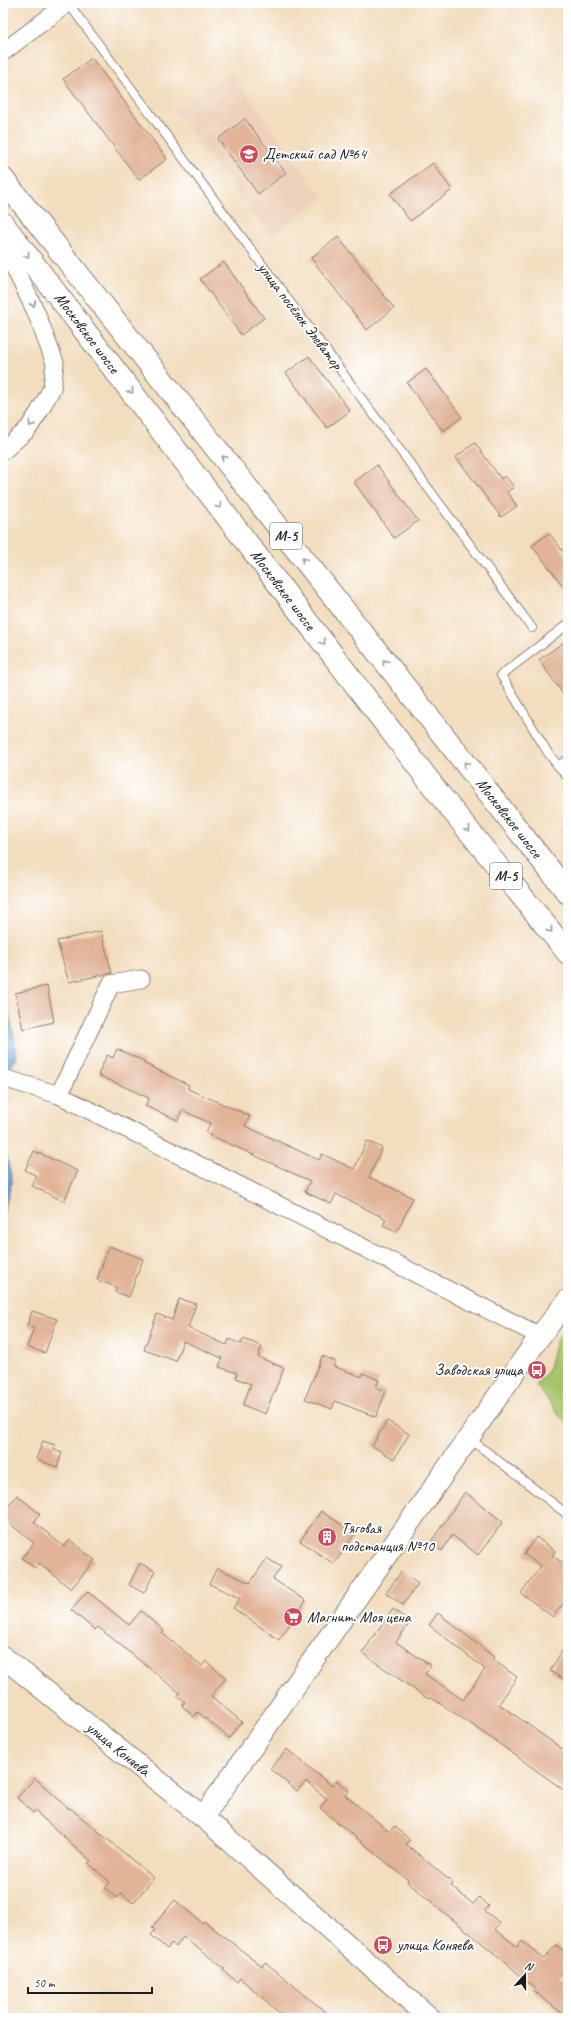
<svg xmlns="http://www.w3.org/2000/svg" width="571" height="2021" viewBox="0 0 571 2021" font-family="Caveat,sans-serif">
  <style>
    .built { fill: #edd1ba }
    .green { fill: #a7c56c; stroke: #627044 }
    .water { fill: #66a6d9; stroke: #41617a }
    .building { fill: #e1b397 }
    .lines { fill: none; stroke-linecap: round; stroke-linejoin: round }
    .service-casing { stroke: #877c6d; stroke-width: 10 }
    .minor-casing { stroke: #877c6d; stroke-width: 19 }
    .tertiary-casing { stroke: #877c6d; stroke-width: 23 }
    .trunk-casing { stroke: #877c6d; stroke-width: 24 }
    .service { stroke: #fff; stroke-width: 8 }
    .minor { stroke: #fff; stroke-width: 17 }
    .tertiary { stroke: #fff; stroke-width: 21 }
    .trunk { stroke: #fff; stroke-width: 22 }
    .oneway { stroke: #999 }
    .labels { text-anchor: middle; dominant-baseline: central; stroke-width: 4; stroke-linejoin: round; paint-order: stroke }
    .shield { fill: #fff; stroke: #606060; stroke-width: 1 }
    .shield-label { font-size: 15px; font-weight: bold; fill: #1c1c1c }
    .poi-label { font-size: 16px; fill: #1c1c1c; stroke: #fff; text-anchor: start }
    .street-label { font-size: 16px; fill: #1c1c1c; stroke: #fff }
  </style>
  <rect width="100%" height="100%" fill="#fff"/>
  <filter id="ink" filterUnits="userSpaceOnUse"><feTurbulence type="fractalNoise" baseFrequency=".025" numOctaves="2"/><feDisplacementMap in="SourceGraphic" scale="8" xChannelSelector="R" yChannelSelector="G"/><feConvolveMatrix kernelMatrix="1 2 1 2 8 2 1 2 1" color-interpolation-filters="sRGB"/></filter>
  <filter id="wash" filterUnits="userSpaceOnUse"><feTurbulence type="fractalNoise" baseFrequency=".012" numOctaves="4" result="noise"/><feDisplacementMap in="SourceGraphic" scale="16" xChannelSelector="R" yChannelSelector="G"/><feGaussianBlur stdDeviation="0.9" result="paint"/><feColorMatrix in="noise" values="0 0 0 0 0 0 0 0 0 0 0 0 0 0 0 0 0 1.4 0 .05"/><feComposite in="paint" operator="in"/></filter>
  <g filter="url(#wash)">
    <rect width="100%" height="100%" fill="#f2ddbe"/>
    <polygon class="built" points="229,71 323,198 270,237 175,111"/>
    <g class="green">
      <path d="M 568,814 L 568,856 C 563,842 559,827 568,814 Z"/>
      <polygon points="568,1325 568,1426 536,1385 548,1371 556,1342"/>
    </g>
    <g class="water">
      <polygon points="3,984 17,1053 16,1060 11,1066 3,1065"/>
      <polygon points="3,1140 12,1181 3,1214"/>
    </g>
    <g id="blocks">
      <g class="building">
        <polygon points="92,58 167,159 139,180 63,79"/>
        <polygon points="245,119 286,173 258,194 218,139"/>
        <polygon points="433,163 452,190 410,221 390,194"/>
        <polygon points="338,237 394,308 367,330 311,258"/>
        <polygon points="224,262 264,318 241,335 200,279"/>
        <polygon points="309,356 350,411 327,428 286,373"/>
        <polygon points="426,369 462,417 443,431 407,383"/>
        <polygon points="475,443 501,479 505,476 514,487 507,492 517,506 501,517 456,457"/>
        <polygon points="377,465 418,521 394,538 354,482"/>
        <polygon points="549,533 568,558 568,592 532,546"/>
        <polygon points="568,639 568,701 539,660"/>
        <polygon points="101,931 112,973 69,982 57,941"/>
        <polygon points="47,986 54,1022 23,1029 15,993"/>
        <polygon points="117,1049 144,1061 143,1063 189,1085 188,1089 250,1116 245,1126 319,1160 322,1154 354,1169 367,1141 382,1148 369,1177 413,1198 397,1232 383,1225 386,1219 336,1194 331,1204 305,1192 310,1181 206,1133 210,1123 182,1110 178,1120 145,1106 149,1098 98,1075 107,1055 113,1058"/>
        <polygon points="34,1151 78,1171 64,1201 32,1186 37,1176 25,1170"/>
        <polygon points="109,1246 143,1259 129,1297 115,1292 116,1287 97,1280"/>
        <polygon points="179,1299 196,1304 188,1328 227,1345 229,1339 241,1344 243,1339 262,1346 258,1357 284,1368 265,1414 243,1405 251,1384 236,1378 237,1373 219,1367 222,1358 183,1341 176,1361 144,1350 157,1314 172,1320"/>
        <polygon points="32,1311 57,1319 45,1353 27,1347 34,1328 27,1326"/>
        <polygon points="322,1356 335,1361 333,1366 362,1377 363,1373 379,1380 376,1387 386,1391 376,1417 335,1401 332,1409 305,1399"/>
        <polygon points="387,1421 409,1434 394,1459 372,1446"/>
        <polygon points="43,1441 55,1445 54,1450 62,1453 57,1467 36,1459"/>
        <polygon points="465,1492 503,1522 478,1555 452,1535 442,1551 430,1543"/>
        <polygon points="17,1495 40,1514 34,1522 64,1547 70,1540 95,1560 71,1589 39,1563 35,1568 22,1558 34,1543 3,1518 3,1513"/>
        <polygon points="321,1511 355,1534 334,1564 300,1541"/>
        <polygon points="536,1537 555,1551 552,1555 568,1567 568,1597 553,1617 521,1593 541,1566 524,1554"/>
        <polygon points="267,1558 281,1567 273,1579 306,1601 279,1640 233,1608 240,1598 209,1584 217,1568 250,1583"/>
        <polygon points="140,1563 155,1571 144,1593 129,1585"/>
        <polygon points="401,1572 418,1584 403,1605 386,1593"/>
        <polygon points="87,1591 129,1625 141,1611 164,1631 162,1633 202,1666 206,1661 226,1678 211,1696 242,1722 229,1738 198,1712 194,1717 182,1706 185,1702 177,1696 180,1693 98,1627 95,1630 71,1610"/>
        <polygon points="393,1609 410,1622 396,1642 431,1666 425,1674 463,1700 485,1669 429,1625 438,1613 494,1657 492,1659 517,1677 499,1704 568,1753 568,1793 480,1730 430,1697 428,1699 362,1653"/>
        <polygon points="568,1641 568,1682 550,1671"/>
        <polygon points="287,1749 332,1786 337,1781 349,1791 345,1795 390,1832 394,1826 410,1840 406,1844 453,1883 451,1886 473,1904 479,1897 489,1906 485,1911 500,1923 495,1929 517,1947 522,1941 544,1959 556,1945 568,1955 568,1965 559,1976 568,1984 568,2018 533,1990 535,1988 505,1962 407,1882 408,1880 320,1808 327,1799 306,1781 297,1791 270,1769"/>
        <polygon points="35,1778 69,1809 70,1808 154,1878 133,1903 121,1893 117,1898 105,1888 110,1882 88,1863 91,1861 35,1811 33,1813 17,1798"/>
        <polygon points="175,1900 202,1923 204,1921 262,1966 265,1962 333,2018 285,2018 240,1978 237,1982 223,1970 224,1968 183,1937 176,1947 172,1943 167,1949 151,1935 155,1930 152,1927"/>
      </g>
    </g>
  </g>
  <g filter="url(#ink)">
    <use href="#blocks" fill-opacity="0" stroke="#877c6d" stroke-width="1"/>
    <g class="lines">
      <g class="service-casing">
        <g id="service">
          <polyline points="68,3 532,628"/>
          <polyline points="568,624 501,675 548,753 568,778"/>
          <polyline points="558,766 568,759"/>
          <polyline points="469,1438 568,1515"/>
        </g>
      </g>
      <g class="minor-casing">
        <g id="minor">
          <polyline points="3,52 68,3"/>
          <polyline points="3,244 36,312 55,363 52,388 39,412 28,429 3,451"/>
          <polyline points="3,1078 59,1095 540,1336"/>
          <polyline points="59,1095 111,984 141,979"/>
        </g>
      </g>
      <g class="tertiary-casing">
        <g id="tertiary">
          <polyline points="3,1657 203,1817 430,2018"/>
          <polyline points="203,1817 540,1336 568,1300"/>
        </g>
      </g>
      <g class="trunk-casing">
        <g id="trunk">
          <polyline points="3,179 568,893"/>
          <polyline points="3,224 443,799 568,953"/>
        </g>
      </g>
      <use href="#service" class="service"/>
      <use href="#minor" class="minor"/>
      <use href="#tertiary" class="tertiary"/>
      <use href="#trunk" class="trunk"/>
    </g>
    <defs><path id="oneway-chevron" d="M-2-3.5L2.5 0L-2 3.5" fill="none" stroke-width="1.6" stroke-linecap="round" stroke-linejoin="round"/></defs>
    <g class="oneway">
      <use href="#oneway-chevron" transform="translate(27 255) rotate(53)"/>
      <use href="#oneway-chevron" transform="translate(33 304) rotate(64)"/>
      <use href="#oneway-chevron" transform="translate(131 391) rotate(53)"/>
      <use href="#oneway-chevron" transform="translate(31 424) rotate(125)"/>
      <use href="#oneway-chevron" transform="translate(224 458) rotate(-128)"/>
      <use href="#oneway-chevron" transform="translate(219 506) rotate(53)"/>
      <use href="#oneway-chevron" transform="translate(304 560) rotate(-128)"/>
      <use href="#oneway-chevron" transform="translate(323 642) rotate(53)"/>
      <use href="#oneway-chevron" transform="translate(385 662) rotate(-128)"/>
      <use href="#oneway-chevron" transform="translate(466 764) rotate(-128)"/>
      <use href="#oneway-chevron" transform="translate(468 829) rotate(51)"/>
      <use href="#oneway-chevron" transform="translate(550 930) rotate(51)"/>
    </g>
  </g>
  <defs>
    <g id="school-disc" transform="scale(1)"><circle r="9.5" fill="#d1495b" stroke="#fff"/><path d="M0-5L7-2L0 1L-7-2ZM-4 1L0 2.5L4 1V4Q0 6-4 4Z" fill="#fff"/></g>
    <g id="bus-disc" transform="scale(1)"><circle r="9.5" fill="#d1495b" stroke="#fff"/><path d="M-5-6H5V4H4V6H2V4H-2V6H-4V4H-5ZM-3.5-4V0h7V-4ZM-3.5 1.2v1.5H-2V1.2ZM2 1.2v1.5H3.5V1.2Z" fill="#fff"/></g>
    <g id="building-disc" transform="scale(1)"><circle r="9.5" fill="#d1495b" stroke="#fff"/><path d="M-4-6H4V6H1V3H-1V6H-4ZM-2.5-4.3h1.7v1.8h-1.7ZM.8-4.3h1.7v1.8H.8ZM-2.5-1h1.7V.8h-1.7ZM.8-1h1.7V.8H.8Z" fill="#fff"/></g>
    <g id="supermarket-disc" transform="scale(1)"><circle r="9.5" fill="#d1495b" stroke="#fff"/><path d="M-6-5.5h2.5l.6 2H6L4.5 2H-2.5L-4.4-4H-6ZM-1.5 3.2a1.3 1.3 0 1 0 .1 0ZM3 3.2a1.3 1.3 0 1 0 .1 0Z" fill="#fff"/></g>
  </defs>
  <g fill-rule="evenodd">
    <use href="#school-disc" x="249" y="154"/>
    <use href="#bus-disc" x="537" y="1370"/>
    <use href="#building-disc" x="327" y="1537"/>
    <use href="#supermarket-disc" x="293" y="1617"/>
    <use href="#bus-disc" x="383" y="1945"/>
  </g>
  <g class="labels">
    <g class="shield">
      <rect x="270" y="523" width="32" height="26" rx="3"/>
      <rect x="490" y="863" width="32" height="26" rx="3"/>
    </g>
    <g class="shield-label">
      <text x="286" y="536">М-5</text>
      <text x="506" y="876">М-5</text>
    </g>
    <g class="poi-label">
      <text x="263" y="154">Детский сад №64</text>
      <text x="523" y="1370" text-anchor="end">Заводская улица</text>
      <text x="341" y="1528">Тяговая<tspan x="341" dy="18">подстанция №10</tspan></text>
      <text x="307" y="1617">Магнит. Моя цена</text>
      <text x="397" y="1945">улица Коняева</text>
    </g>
    <g class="street-label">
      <text transform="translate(300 316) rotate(53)">улица посёлок Элеватор</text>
      <text transform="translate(87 333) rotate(53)">Московское шоссе</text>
      <text transform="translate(283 590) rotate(53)">Московское шоссе</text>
      <text transform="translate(509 818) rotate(52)">Московское шоссе</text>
      <text transform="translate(118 1749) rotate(39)">улица Коняева</text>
    </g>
  </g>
  <rect width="571" height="2021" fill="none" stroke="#fff" stroke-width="16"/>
  <g transform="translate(525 1975) rotate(21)" stroke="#ffffff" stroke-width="3" paint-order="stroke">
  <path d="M0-3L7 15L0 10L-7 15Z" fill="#1c1c1c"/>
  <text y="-6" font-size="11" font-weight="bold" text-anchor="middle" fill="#1c1c1c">N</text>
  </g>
  <path d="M28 1987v6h124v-6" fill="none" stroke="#1c1c1c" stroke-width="2"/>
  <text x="34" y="1987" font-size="12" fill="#1c1c1c" stroke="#ffffff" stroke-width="3" paint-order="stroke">50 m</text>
</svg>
